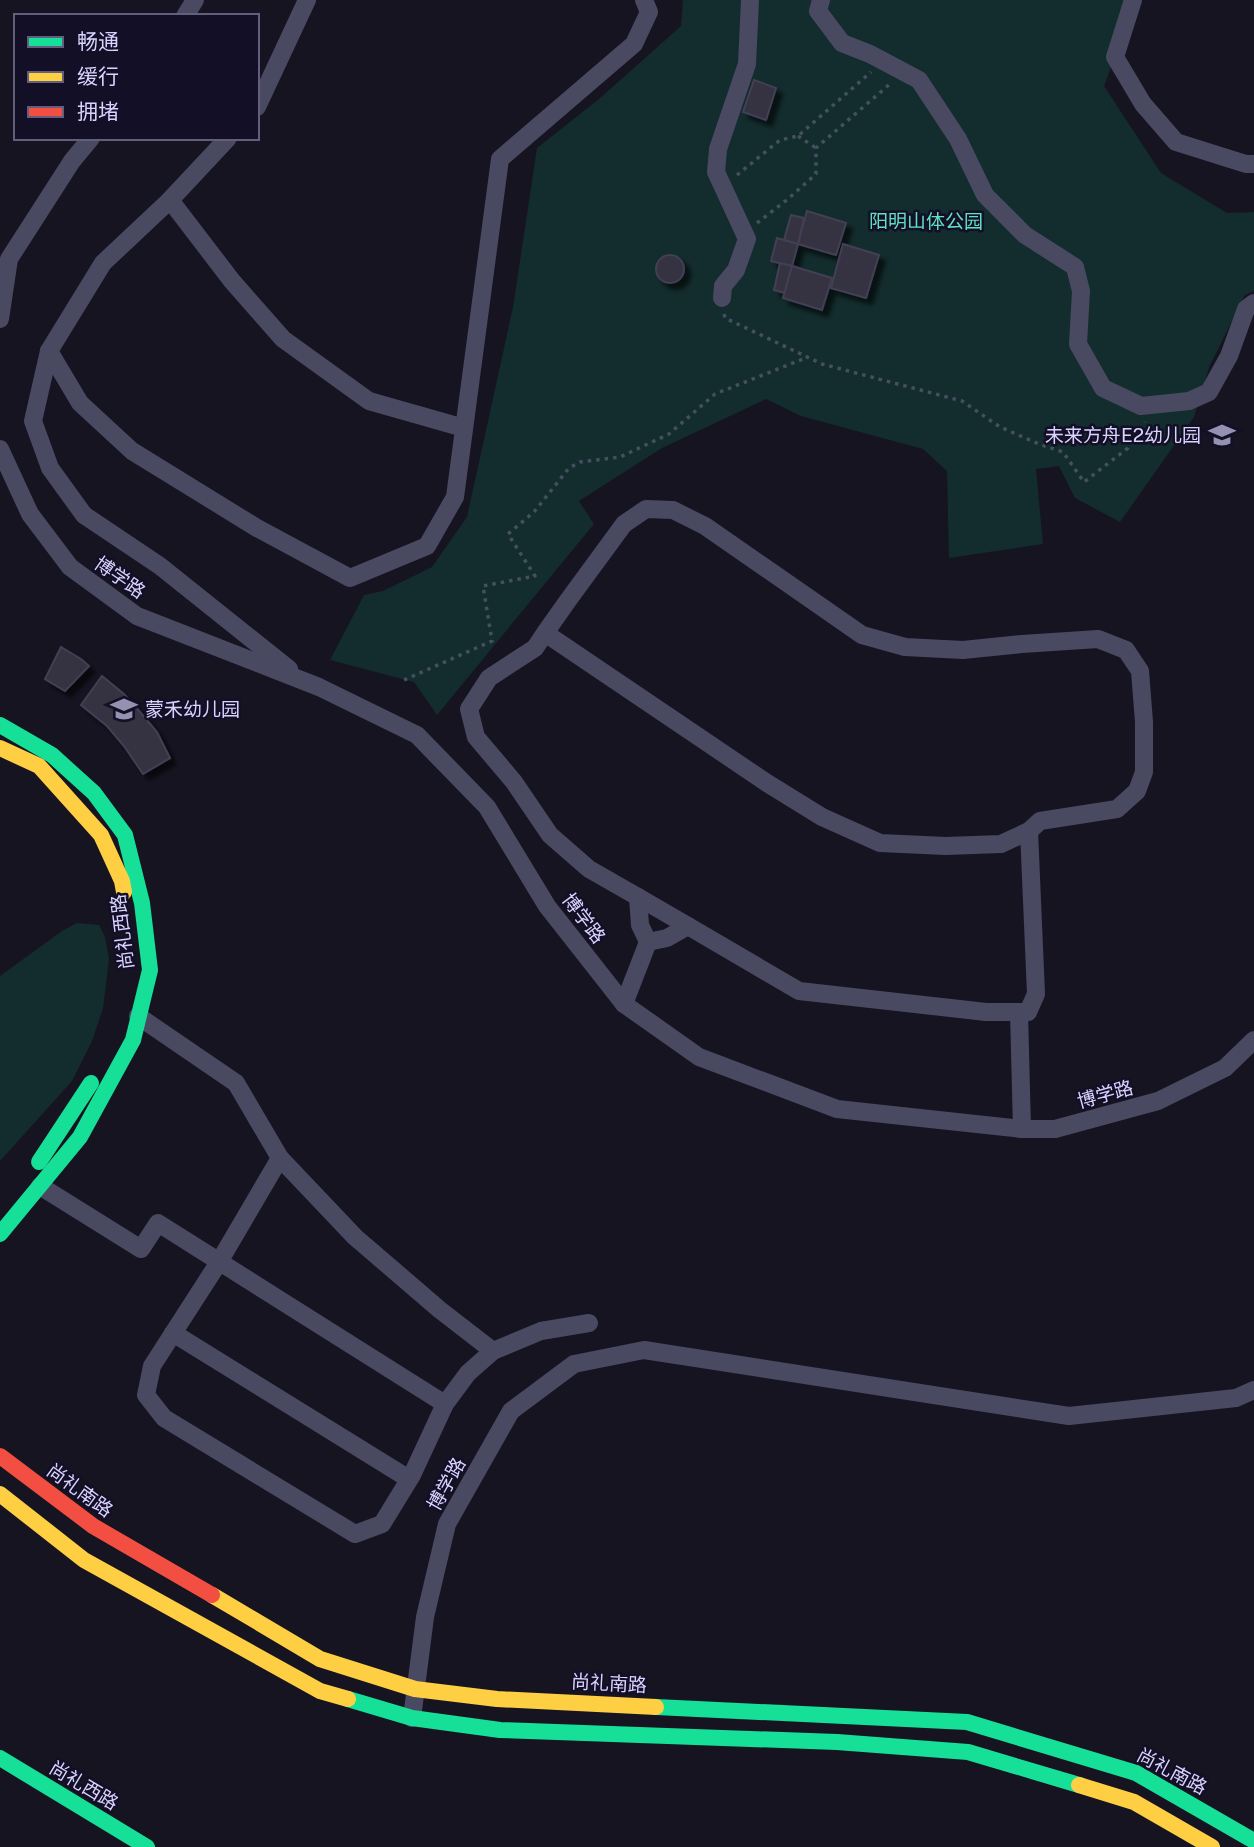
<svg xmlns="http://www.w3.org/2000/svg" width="1254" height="1847" viewBox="0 0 1254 1847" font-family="'Public Sans','Noto Sans SC',sans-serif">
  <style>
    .green { fill: #132c2d }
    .building { fill: #343243; stroke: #433f54; stroke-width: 2; filter: url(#shadow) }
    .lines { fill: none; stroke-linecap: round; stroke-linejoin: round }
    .path { stroke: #44505f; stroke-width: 3.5; stroke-dasharray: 3.5 5; stroke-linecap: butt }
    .street { stroke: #4a4962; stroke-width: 18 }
    .fast { stroke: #16e098; stroke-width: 16 }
    .slow { stroke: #ffcf43; stroke-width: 16 }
    .jam { stroke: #f24e42; stroke-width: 16 }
    .labels { text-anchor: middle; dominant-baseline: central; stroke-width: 5; stroke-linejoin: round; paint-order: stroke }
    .park-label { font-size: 19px; fill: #5fe0c0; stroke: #130f26 }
    .poi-label { font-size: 19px; fill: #d9d4ff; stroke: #130f26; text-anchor: end }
    .street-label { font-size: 19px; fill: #d9d4ff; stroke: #130f26 }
  </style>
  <defs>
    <filter id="shadow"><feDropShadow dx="6" dy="6" stdDeviation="2" flood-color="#0009"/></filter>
  </defs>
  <rect width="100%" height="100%" fill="#161421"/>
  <g class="green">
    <polygon points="683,0 1136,0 1104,86 1161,173 1227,213 1254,212 1254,291 1245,295 1210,365 1194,417 1120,522 1075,498 1059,466 1036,469 1043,544 949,558 947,471 923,449 801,416 766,399 662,448 579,501 594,524 437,715 414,682 330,660 364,595 383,591 432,567 467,517 513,307 537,148 599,99 681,26"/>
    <polygon points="77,923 99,925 105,937 109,959 103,1008 92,1041 72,1081 0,1161 0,976 62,931"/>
  </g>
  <g class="building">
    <polygon points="754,80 776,88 766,120 743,112"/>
    <polygon points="807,211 846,223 836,255 798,244"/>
    <polygon points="791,215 804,218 798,244 784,240"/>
    <polygon points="777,238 798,244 792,266 771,261"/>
    <polygon points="843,244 879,255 866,298 831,288"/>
    <circle cx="670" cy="269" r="14"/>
    <polygon points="780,263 792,266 785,293 774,290"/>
    <polygon points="792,266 832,278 822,310 783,298"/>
    <polygon points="61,647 81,659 89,666 65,691 45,679"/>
    <polygon points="102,676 124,694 140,712 157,732 170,758 143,774 124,746 107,726 81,705"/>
  </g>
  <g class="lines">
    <g class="path">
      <polyline points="798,136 816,148"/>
      <polyline points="737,175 780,140 798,136 871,72"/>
      <polyline points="757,223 788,199 816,174 816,148 891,83"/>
      <polyline points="724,314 725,318 822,364 962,401 1000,427 1039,444 1063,452 1084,482 1128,448 1145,422"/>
      <polyline points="404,680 492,641 483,586 535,576 508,534 534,512 569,468 580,462 620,457 669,434 715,394 808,357"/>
    </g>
    <g class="street">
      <polyline points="821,0 818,11 842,43 870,54 919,80 958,139 985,195 1025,235 1075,267 1081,291 1078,344 1103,388 1141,406 1189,401 1209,392 1229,356 1246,309 1254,303"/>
      <polyline points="1133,0 1115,57 1143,104 1176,142 1246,164 1254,164"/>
      <polyline points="185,16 195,0"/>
      <polyline points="257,107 307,0"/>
      <polyline points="228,138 170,200 103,263 49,351 33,421 50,468 84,515 160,566 289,669"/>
      <polyline points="170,200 232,281 283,339 369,401 464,428"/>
      <polyline points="722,298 723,286 736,270 747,239 716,172 718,149 747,64 750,0"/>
      <polyline points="0,319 9,259 72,161 91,138"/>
      <polyline points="49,351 80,403 132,451 257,528 350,578 427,546 455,497 500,159 634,44 649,12 644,0"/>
      <polyline points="0,449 30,514 70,567 137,616 319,687 417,735 487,807 547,906 624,1004 699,1057 837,1109 1022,1129 1055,1129 1158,1101 1225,1068 1254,1040"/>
      <polyline points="545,633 767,783 822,817 880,843 946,846 1001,844 1029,831 1040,821 1117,809 1137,791 1144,772 1144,722 1140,671 1126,650 1098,639 1022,644 963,650 905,647 862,635 705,526 673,510 646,509 624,524 569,599 545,633 535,648 489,678 469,709 476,737 514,782 550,835 589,869 638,897 640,925 648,942"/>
      <polyline points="638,897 688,926"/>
      <polyline points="624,1004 648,942 667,938 688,926 799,991 986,1012 1028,1012 1036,994 1029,831"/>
      <polyline points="1019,1012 1022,1129"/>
      <polyline points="138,1016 236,1083 280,1158 355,1237 440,1310 493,1351"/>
      <polyline points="280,1158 219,1262 152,1366 146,1395 164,1418 355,1534 382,1524 412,1475 445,1404 468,1373 493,1351 541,1331 589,1323"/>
      <polyline points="40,1186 141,1249 158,1223 445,1404"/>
      <polyline points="173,1333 409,1479"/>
      <polyline points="412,1718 425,1617 447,1524 511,1411 574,1364 644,1350 1069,1416 1236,1398 1254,1390"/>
    </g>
    <g class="fast">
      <polyline points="0,725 52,755 94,793 125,835 142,903 150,970 133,1040 80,1137 0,1234"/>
      <polyline points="39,1162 91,1083"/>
      <polyline points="348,1699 412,1718 500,1730 837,1742 968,1752 1079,1785"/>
      <polyline points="656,1707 967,1722 1136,1773 1254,1841"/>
      <polyline points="0,1758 147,1847"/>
    </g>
    <g class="slow">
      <polyline points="0,748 39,766 101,835 122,881 124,892"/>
      <polyline points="0,1494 84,1560 320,1691 348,1699"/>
      <polyline points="212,1595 320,1659 415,1689 497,1699 656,1707"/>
      <polyline points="1079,1785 1134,1802 1212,1847"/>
    </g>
    <polyline class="jam" points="0,1456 93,1526 212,1595"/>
  </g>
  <defs>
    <g id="school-bare" transform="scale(2.1)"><path d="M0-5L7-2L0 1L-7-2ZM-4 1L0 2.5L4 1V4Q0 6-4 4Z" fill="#9591b1" stroke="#130f26" stroke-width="2.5" paint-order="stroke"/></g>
  </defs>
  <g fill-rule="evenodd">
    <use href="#school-bare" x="1222" y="435"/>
    <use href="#school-bare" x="124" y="709"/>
  </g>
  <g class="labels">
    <g class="park-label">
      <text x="926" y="221">阳明山体公园</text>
    </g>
    <g class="poi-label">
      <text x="1201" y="435">未来方舟E2幼儿园</text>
      <text x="145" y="709" text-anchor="start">蒙禾幼儿园</text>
    </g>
    <g class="street-label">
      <text transform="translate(120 577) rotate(35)">博学路</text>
      <text transform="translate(584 918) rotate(53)">博学路</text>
      <text transform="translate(122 932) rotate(-97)">尚礼西路</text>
      <text transform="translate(1105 1094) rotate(-15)">博学路</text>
      <text transform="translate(446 1484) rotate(-61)">博学路</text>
      <text transform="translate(80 1490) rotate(36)">尚礼南路</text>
      <text transform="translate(609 1683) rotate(3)">尚礼南路</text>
      <text transform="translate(1172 1771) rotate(28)">尚礼南路</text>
      <text transform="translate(84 1785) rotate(31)">尚礼西路</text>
    </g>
  </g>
  <rect x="14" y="14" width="245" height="126" fill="#130f26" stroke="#625e7d" stroke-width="2"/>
  <rect x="28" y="37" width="35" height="10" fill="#16e098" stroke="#625e7d" stroke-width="2"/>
  <text x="77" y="49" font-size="21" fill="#d9d4ff">畅通</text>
  <rect x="28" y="72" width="35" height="10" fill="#ffcf43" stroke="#625e7d" stroke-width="2"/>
  <text x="77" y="84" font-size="21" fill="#d9d4ff">缓行</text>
  <rect x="28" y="107" width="35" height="10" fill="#f24e42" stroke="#625e7d" stroke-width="2"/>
  <text x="77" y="119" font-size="21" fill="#d9d4ff">拥堵</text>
</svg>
